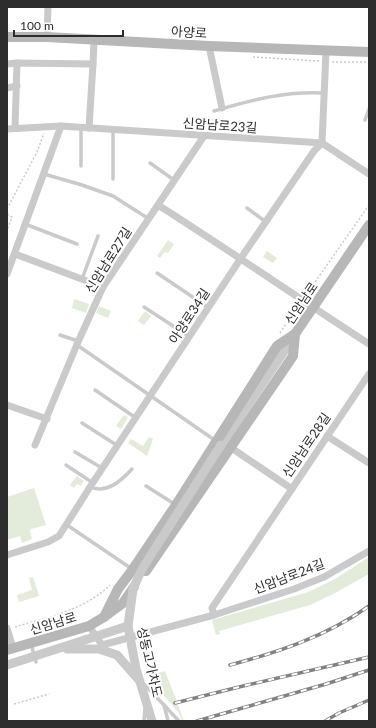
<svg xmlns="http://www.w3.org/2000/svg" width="376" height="728" viewBox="0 0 376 728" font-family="Lato,'Noto Sans KR',sans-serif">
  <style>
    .green { fill: #e3ebdb }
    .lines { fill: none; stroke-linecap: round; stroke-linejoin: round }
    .path { stroke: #cacaca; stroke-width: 1.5; stroke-dasharray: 2 2; stroke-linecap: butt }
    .service { stroke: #cacaca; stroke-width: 3.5 }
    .minor { stroke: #cacaca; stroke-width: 7 }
    .tertiary { stroke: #cacaca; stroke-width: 9 }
    .secondary { stroke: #b7b7b7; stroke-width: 10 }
    .rail-casing { stroke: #828282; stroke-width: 3.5 }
    .rail { stroke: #fff; stroke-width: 2; stroke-dasharray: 6; stroke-linecap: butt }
    .tertiary-bridge { stroke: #cacaca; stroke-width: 9 }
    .labels { text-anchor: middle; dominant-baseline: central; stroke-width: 4; stroke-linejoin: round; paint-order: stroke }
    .street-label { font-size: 13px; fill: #2d2d2d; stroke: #fff }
  </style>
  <rect width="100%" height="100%" fill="#fff"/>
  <g class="green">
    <polygon points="168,240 174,244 168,253 165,252 160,258 157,256"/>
    <polygon points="267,251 277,258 273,263 263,257"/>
    <polygon points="74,299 89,304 86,313 72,308"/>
    <polygon points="99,306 111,311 108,318 96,313"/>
    <polygon points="145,311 151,316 144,325 138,321"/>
    <polygon points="124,415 128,417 121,429 116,426"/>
    <polygon points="149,437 153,439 147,456 128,443 131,439 143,446"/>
    <polygon points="77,476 84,481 81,486 77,484 74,488 70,485"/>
    <polygon points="34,488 46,525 31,529 30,531 32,539 22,543 20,536 7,540 7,497"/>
    <polygon points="369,557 369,574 335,593 310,605 219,631 220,634 216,635 212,620 308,592 335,579"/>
    <polygon points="33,577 39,596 19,602 17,595 32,590 29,578"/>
    <polygon points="165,671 183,718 184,721 182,721 179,713 147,676"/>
  </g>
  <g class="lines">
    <g class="path">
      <polyline points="253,57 319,61"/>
      <polyline points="332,62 369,62"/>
      <polyline points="7,209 37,152 44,133"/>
      <polyline points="7,214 12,217 7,230"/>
      <polyline points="306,295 369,205"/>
      <polyline points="280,333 298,306"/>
      <path d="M 15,627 C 48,617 85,610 110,585"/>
      <polyline points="14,704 49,694"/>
    </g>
    <g class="service">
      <path d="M 214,111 C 251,100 285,91 324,93"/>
      <polyline points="365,120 369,109"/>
      <polyline points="150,163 174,180"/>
      <polyline points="81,166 81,128"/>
      <polyline points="44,174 82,185 113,196 149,219"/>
      <polyline points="113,179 113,130"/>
      <polyline points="247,208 266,222"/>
      <polyline points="25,224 77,244"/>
      <polyline points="157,273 209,308"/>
      <polyline points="82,279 98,236"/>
      <polyline points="144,307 190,337"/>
      <polyline points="60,335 78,341"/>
      <polyline points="77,345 216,441"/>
      <polyline points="95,390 136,418"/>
      <polyline points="82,423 118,446"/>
      <polyline points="75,452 102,468"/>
      <polyline points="66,465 93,483"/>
      <polyline points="146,486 176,505"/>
      <path d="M 90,487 C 107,494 121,481 132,469"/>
      <polyline points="67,525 132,569"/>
      <polyline points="31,644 36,662"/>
      <polyline points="143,683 179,721"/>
      <polyline points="164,705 168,721"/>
      <polyline points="144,721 145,708"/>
    </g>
    <g class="minor">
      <polyline points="47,37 48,7"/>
      <polyline points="209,46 222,108"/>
      <polyline points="7,64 17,63 93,64 89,128"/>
      <polyline points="93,64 94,40"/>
      <polyline points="7,88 17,86"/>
      <polyline points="15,128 17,63"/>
      <polyline points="7,129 61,126 322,143 369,174"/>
      <path d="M 158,205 C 229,250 298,298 369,344"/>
      <polyline points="15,254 103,287"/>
      <polyline points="7,274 61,126"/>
      <polyline points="7,405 47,419"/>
      <polyline points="327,436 369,463"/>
      <polyline points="35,445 78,342 103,287 204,136"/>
      <polyline points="230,447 292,489"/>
      <polyline points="7,555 48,542 59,536 90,487 241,258 314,151 322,143 326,51"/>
      <polyline points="214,615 212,608 369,374"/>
      <polyline points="89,626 102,645 214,615 294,589 324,577 369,551"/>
      <polyline points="7,628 13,648"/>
    </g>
    <g class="tertiary">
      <polyline points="221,445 295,335"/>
      <polyline points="137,672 152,721"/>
    </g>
    <g class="secondary">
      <polyline points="7,37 47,37 209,46 369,52"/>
      <polyline points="146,571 293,356 295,334"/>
      <polyline points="104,617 118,589 133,569 176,505 277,346 295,334 369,225"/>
      <polyline points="7,650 89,626 104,617 123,603 134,587"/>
    </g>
    <g class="rail-casing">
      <g id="rail">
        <path d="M 230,665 C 279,652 327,636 369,606"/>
        <polyline points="175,703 243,686 369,657"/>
        <polyline points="197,721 326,684 369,670"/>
        <polyline points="325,721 339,713 369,700"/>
      </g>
    </g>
    <use href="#rail" class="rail"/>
    <g class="tertiary-bridge">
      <polyline points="67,649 99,649 117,655 139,680"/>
      <polyline points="7,665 128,626"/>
      <polyline points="136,669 128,626 133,589 141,571 149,558 221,445"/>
    </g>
  </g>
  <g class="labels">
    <g class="street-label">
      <text transform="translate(189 32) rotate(3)">아양로</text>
      <text transform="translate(220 125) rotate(4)">신암남로23길</text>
      <text transform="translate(108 260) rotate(-58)">신암남로27길</text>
      <text transform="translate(301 303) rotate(-56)">신암남로</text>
      <text transform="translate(189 316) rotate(-57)">아양로34길</text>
      <text transform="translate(306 445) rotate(-56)">신암남로28길</text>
      <text transform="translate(289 576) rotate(-21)">신암남로24길</text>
      <text transform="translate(53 623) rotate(-17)">신암남로</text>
      <text transform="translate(150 662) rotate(77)">성동고가차도</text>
    </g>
  </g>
  <rect width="376" height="728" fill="none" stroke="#2d2d2d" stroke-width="16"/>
  <path d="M14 30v6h109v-6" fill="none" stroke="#2d2d2d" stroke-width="2"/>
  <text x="20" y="30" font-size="12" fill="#2d2d2d" stroke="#ffffff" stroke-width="3" paint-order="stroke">100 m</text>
</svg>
